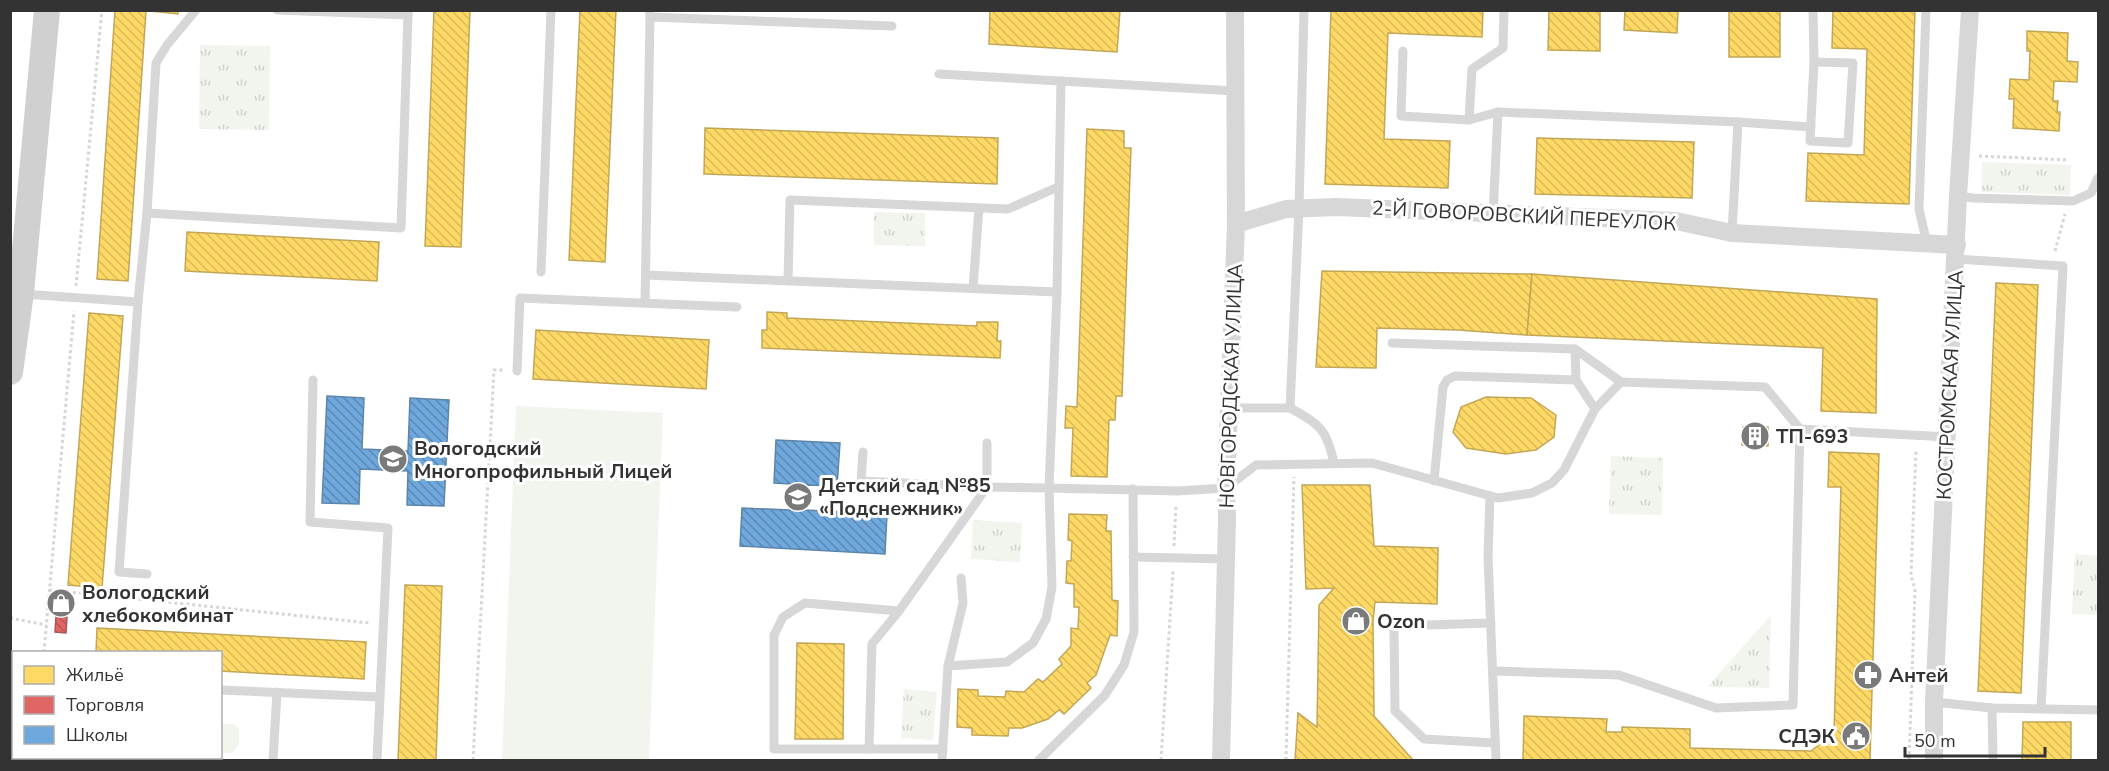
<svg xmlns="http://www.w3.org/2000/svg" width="2109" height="771" viewBox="0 0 2109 771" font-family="'Nunito Sans',sans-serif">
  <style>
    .grass { fill: url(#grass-tufts) }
    .pitch { fill: #f1f5ed }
    .homes { fill: url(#homes-back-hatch); stroke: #c2a757; stroke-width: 1.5 }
    .shops { fill: url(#shops-back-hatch); stroke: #ac5757; stroke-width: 1.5 }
    .schools { fill: url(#schools-back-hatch); stroke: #5d85a9; stroke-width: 1.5 }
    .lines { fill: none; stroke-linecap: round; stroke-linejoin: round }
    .path { stroke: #d6d6d6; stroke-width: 3; stroke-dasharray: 3 3; stroke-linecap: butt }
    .lane { stroke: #d7d7d7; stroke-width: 9 }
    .street { stroke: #d7d7d7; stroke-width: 18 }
    .secondary { stroke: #d0d0d0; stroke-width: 26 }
    .labels { text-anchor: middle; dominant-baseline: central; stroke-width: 6; stroke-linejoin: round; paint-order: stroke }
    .street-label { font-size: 20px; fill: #333; stroke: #fff }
    .poi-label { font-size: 20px; font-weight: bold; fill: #333; stroke: #fff; text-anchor: start }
  </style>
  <defs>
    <pattern id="grass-tufts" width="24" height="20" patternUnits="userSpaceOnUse" patternTransform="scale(1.5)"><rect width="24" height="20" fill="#f1f5ed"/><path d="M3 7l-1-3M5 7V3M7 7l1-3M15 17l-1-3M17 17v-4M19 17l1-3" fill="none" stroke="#cfd2cc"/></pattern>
    <pattern id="homes-back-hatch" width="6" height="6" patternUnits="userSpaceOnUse" patternTransform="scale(1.5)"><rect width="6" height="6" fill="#ffd966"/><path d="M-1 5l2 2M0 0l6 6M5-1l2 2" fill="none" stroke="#dbbb59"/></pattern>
    <pattern id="shops-back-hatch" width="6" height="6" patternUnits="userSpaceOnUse" patternTransform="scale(1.5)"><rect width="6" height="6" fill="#e06666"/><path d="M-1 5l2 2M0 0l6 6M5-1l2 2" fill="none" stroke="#b65555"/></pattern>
    <pattern id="schools-back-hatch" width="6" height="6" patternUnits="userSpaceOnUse" patternTransform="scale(1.5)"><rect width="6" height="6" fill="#6fa8dc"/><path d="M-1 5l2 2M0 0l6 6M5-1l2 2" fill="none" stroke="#5c89b3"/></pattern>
  </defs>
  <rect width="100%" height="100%" fill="#fff"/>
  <g class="grass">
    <polygon points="200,45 270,46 269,130 199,129"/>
    <polygon points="1982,162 2071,165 2070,195 1981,192"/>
    <polygon points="874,212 925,213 925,246 874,245"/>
    <polygon points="1611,456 1663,458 1662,515 1609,514"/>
    <polygon points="973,520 1022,523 1020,562 971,559"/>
    <polygon points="2075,554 2098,556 2098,615 2072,614"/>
    <polygon points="1771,615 1769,688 1707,687"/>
    <polygon points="904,689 937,692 933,740 901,738"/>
  </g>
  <g class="pitch">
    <polygon points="516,406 663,413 649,760 502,760"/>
    <polygon points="221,724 234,724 239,729 239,745 232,753 221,753"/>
  </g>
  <g class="homes">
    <polygon points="115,10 146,11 128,281 97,279"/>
    <polygon points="141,10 178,10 178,14"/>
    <polygon points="434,10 470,10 461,247 425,246"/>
    <polygon points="580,10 616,10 605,262 569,260"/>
    <polygon points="990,10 1120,10 1117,52 989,44"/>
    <polygon points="1331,10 1483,10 1482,37 1388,33 1384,139 1450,141 1448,188 1325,184"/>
    <polygon points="1549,10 1600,10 1600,51 1548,50"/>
    <polygon points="1625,10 1678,10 1677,33 1624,30"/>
    <rect x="1729" y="10" width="51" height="47"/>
    <polygon points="1833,10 1915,10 1909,204 1806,201 1808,153 1864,155 1867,49 1832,48"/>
    <polygon points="2027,31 2068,33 2067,61 2078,62 2077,82 2054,81 2053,101 2058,101 2057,112 2060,112 2059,131 2013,128 2014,99 2009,99 2010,79 2029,80 2030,51 2027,51"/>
    <polygon points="705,128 998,138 997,184 704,174"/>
    <polygon points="1087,129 1124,131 1124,148 1131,148 1122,396 1116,396 1115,420 1109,420 1107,477 1071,476 1073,428 1065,428 1066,406 1077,407"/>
    <polygon points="1537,138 1694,142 1692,198 1535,194"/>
    <polygon points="187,232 379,242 377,281 185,271"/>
    <polygon points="1322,271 1532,274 1527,335 1458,330 1377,328 1376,368 1316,367"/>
    <polygon points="1532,274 1877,299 1876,413 1821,411 1823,348 1527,335"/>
    <polygon points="1996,283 2038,285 2021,693 1978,691"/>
    <polygon points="767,312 787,313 787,318 977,326 977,322 998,322 997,341 1001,341 1000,358 762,348 762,330 767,330"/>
    <polygon points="89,313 123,316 102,588 68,585"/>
    <polygon points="536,330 709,340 706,389 533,379"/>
    <polygon points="1486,397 1531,398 1556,415 1554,437 1536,450 1506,454 1466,448 1453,432 1461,407"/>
    <polygon points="1743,427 1768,427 1768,446 1742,445"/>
    <polygon points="1829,452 1879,454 1870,760 1523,760 1524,716 1607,719 1606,732 1622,732 1622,727 1690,729 1690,748 1811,751 1834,733 1841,487 1828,487"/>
    <polygon points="1302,485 1370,485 1374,546 1438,548 1437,604 1375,602 1373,621 1374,716 1413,760 1419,760 1295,760 1298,713 1317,727 1319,605 1334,588 1306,589"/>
    <polygon points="1069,514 1107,515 1106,531 1111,531 1112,600 1118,601 1117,636 1110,635 1096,675 1087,683 1091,688 1064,714 1059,710 1048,719 1022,728 1009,728 1008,736 972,735 972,728 957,727 958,689 978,690 978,696 1005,697 1006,691 1024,692 1038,679 1043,682 1062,664 1059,659 1071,646 1071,628 1078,629 1079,607 1074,607 1074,584 1066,583 1067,561 1071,561 1072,541 1068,540"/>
    <polygon points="405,585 442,586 436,760 398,760"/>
    <polygon points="97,628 366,642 364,679 220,671 220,652 96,652"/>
    <polygon points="797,643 844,644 843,739 795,739"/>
    <polygon points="2023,722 2071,722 2071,760 2022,760"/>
  </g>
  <g class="shops">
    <polygon points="57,594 67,594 66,611 56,610"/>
    <polygon points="56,616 67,617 66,633 55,632"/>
    <polygon points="60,758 84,758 108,760 59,760"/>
  </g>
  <g class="schools">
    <polygon points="327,396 364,398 362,449 408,451 410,398 449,400 444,506 407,505 408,471 360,469 359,504 322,503"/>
    <polygon points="776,440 840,443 837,486 806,485 804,510 887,514 885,554 740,546 742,508 790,510 791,484 774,483"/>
  </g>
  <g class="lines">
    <g class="path">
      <polyline points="1979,156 2069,160"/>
      <polyline points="2055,251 2065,214"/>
      <polyline points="76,286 102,10"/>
      <polyline points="1174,546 1176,505"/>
      <polyline points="49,590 370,623"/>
      <polyline points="10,618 46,625"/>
      <polyline points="44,652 74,311"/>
      <polyline points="37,760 38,758"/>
      <polyline points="473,760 494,370 503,370"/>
      <polyline points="1161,760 1173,571"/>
      <polyline points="1286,760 1294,477"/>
      <polyline points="1909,760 1915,590 1911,575 1916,449"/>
    </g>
    <g class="lane">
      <polyline points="277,10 408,15 408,10"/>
      <polyline points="650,10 650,17 892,26"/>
      <polyline points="1813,10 1814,62"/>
      <polyline points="1926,10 1919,209 1927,244"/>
      <polyline points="1403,51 1401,116 1469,120 1498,112"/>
      <polygon points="1814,62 1853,63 1848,143 1810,141"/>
      <polyline points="939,74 1235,91"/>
      <polyline points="1061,81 1057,292 1049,488 1177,491 1226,488 1256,465 1372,463 1498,498 1532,493 1552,483 1564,470 1595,409 1621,382 1765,387 1800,429"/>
      <polyline points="1469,120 1472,69 1503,48 1504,10"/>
      <polyline points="1958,196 1973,198 2073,201 2091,193 2098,178"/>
      <polyline points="147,213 401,228 408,15"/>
      <polyline points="1493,215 1498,112 1738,122"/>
      <polyline points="1732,233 1738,122 1811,127"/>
      <polyline points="1956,259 2063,266 2041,709"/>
      <polyline points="541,272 551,10"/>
      <polyline points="646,275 1057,292"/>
      <polyline points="788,281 790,200 1008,209 1058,187"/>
      <polyline points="973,288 979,208"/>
      <polyline points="23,294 138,302 147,213 156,63 167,45 196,10"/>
      <polyline points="138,302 119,572 147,574"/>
      <polyline points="645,303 650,17"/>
      <polyline points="1392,343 1575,349 1576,380"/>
      <polyline points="1575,349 1621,382"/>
      <polyline points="517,371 520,298 737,307"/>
      <polyline points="313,380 310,522 388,528 377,760"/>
      <polyline points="1229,408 1290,408 1299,208 1304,10"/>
      <path d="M 1290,408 C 1320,424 1327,430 1334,463"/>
      <polyline points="863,452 861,481 987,487"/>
      <polyline points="1434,481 1443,387 1447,380 1455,376 1576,380 1595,409"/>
      <polyline points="1490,496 1488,556 1496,760"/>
      <polyline points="1133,557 1226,559"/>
      <polyline points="1491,623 1394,626 1395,711 1424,739 1495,743"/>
      <polyline points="948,666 963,603 961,578"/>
      <polyline points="1493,671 1619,675 1716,708 1793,705 1800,429 1948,437"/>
      <polyline points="220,690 380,697"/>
      <polyline points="1934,702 1992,708 2098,710"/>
      <polyline points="1992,708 1993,760"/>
      <polyline points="10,732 14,732"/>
      <polyline points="869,749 872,644 899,611"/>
      <polyline points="943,749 774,749 774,635 783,617 805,603 899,611 987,487"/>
      <polyline points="124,758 124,760"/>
      <polyline points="273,760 277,692"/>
      <polyline points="942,760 948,666 1007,662 1033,643 1046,619 1052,587 1049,488 987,487 987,443"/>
      <polyline points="1039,760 1105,695 1124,665 1134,632 1133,489"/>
    </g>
    <g class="street">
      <polyline points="1236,224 1286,209 1337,207 1676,221 1732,233 1957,245"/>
      <polyline points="1221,760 1227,519 1226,488 1236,224 1235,10"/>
      <polyline points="1934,760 1934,702 1958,196 1970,10"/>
    </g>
    <polyline class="secondary" points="10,372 21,293 47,10"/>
  </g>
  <defs>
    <g id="building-disc" transform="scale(1.5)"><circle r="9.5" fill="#7a7a7a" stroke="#fff"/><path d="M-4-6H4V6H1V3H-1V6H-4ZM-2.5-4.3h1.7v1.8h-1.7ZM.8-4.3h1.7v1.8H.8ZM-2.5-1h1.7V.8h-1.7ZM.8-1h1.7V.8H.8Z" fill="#fff"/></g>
    <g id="school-disc" transform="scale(1.5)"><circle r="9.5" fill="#7a7a7a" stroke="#fff"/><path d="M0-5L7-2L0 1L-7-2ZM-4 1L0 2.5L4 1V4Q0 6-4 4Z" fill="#fff"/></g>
    <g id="shop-disc" transform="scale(1.5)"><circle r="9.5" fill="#7a7a7a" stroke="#fff"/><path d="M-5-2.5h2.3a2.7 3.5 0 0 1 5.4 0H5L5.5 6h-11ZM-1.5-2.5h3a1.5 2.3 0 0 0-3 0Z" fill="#fff"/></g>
    <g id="pharmacy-disc" transform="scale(1.5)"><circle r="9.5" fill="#7a7a7a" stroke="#fff"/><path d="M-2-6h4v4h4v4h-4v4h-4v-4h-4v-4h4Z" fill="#fff"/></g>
    <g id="civic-disc" transform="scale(1.5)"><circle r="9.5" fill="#7a7a7a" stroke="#fff"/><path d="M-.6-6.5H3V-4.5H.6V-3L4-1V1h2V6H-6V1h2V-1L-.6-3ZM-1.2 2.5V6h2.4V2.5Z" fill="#fff"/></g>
  </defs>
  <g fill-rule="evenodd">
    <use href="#building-disc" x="1755" y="436"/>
    <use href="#school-disc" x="393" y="459"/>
    <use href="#school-disc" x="798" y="497"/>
    <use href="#shop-disc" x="61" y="603"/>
    <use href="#shop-disc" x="1356" y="621"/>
    <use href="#pharmacy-disc" x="1868" y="675"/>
    <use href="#civic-disc" x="1856" y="736"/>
  </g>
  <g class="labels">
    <g class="street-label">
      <text transform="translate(1524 216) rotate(3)">2-Й ГОВОРОВСКИЙ ПЕРЕУЛОК</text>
      <text transform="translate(1950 385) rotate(-87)">КОСТРОМСКАЯ УЛИЦА</text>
      <text transform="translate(1231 386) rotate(-88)">НОВГОРОДСКАЯ УЛИЦА</text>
    </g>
    <g class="poi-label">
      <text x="1776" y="436">ТП-693</text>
      <text x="414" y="448">Вологодский<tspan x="414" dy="23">Многопрофильный Лицей</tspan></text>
      <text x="819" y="485">Детский сад №85<tspan x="819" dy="23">«Подснежник»</tspan></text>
      <text x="82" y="592">Вологодский<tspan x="82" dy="23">хлебокомбинат</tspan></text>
      <text x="1377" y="621">Ozon</text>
      <text x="1889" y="675">Антей</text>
      <text x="1835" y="736" text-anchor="end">СДЭК</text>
    </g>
  </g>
  <rect width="2109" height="771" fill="none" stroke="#333333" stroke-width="24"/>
  <rect x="12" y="651" width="210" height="108" fill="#ffffff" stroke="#adadad" stroke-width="1.5"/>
  <rect x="24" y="666" width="30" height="18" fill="#ffd966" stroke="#adadad" stroke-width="1.5"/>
  <text x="66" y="681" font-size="18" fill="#333333">Жильё</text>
  <rect x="24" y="696" width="30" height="18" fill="#e06666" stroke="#adadad" stroke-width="1.5"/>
  <text x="66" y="711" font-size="18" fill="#333333">Торговля</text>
  <rect x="24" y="726" width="30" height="18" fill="#6fa8dc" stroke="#adadad" stroke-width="1.5"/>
  <text x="66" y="741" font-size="18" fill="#333333">Школы</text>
  <path d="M1905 747v9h140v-9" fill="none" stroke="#333333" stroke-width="3"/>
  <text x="1914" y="747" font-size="18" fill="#333333" stroke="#ffffff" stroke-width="4.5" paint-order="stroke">50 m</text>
</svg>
